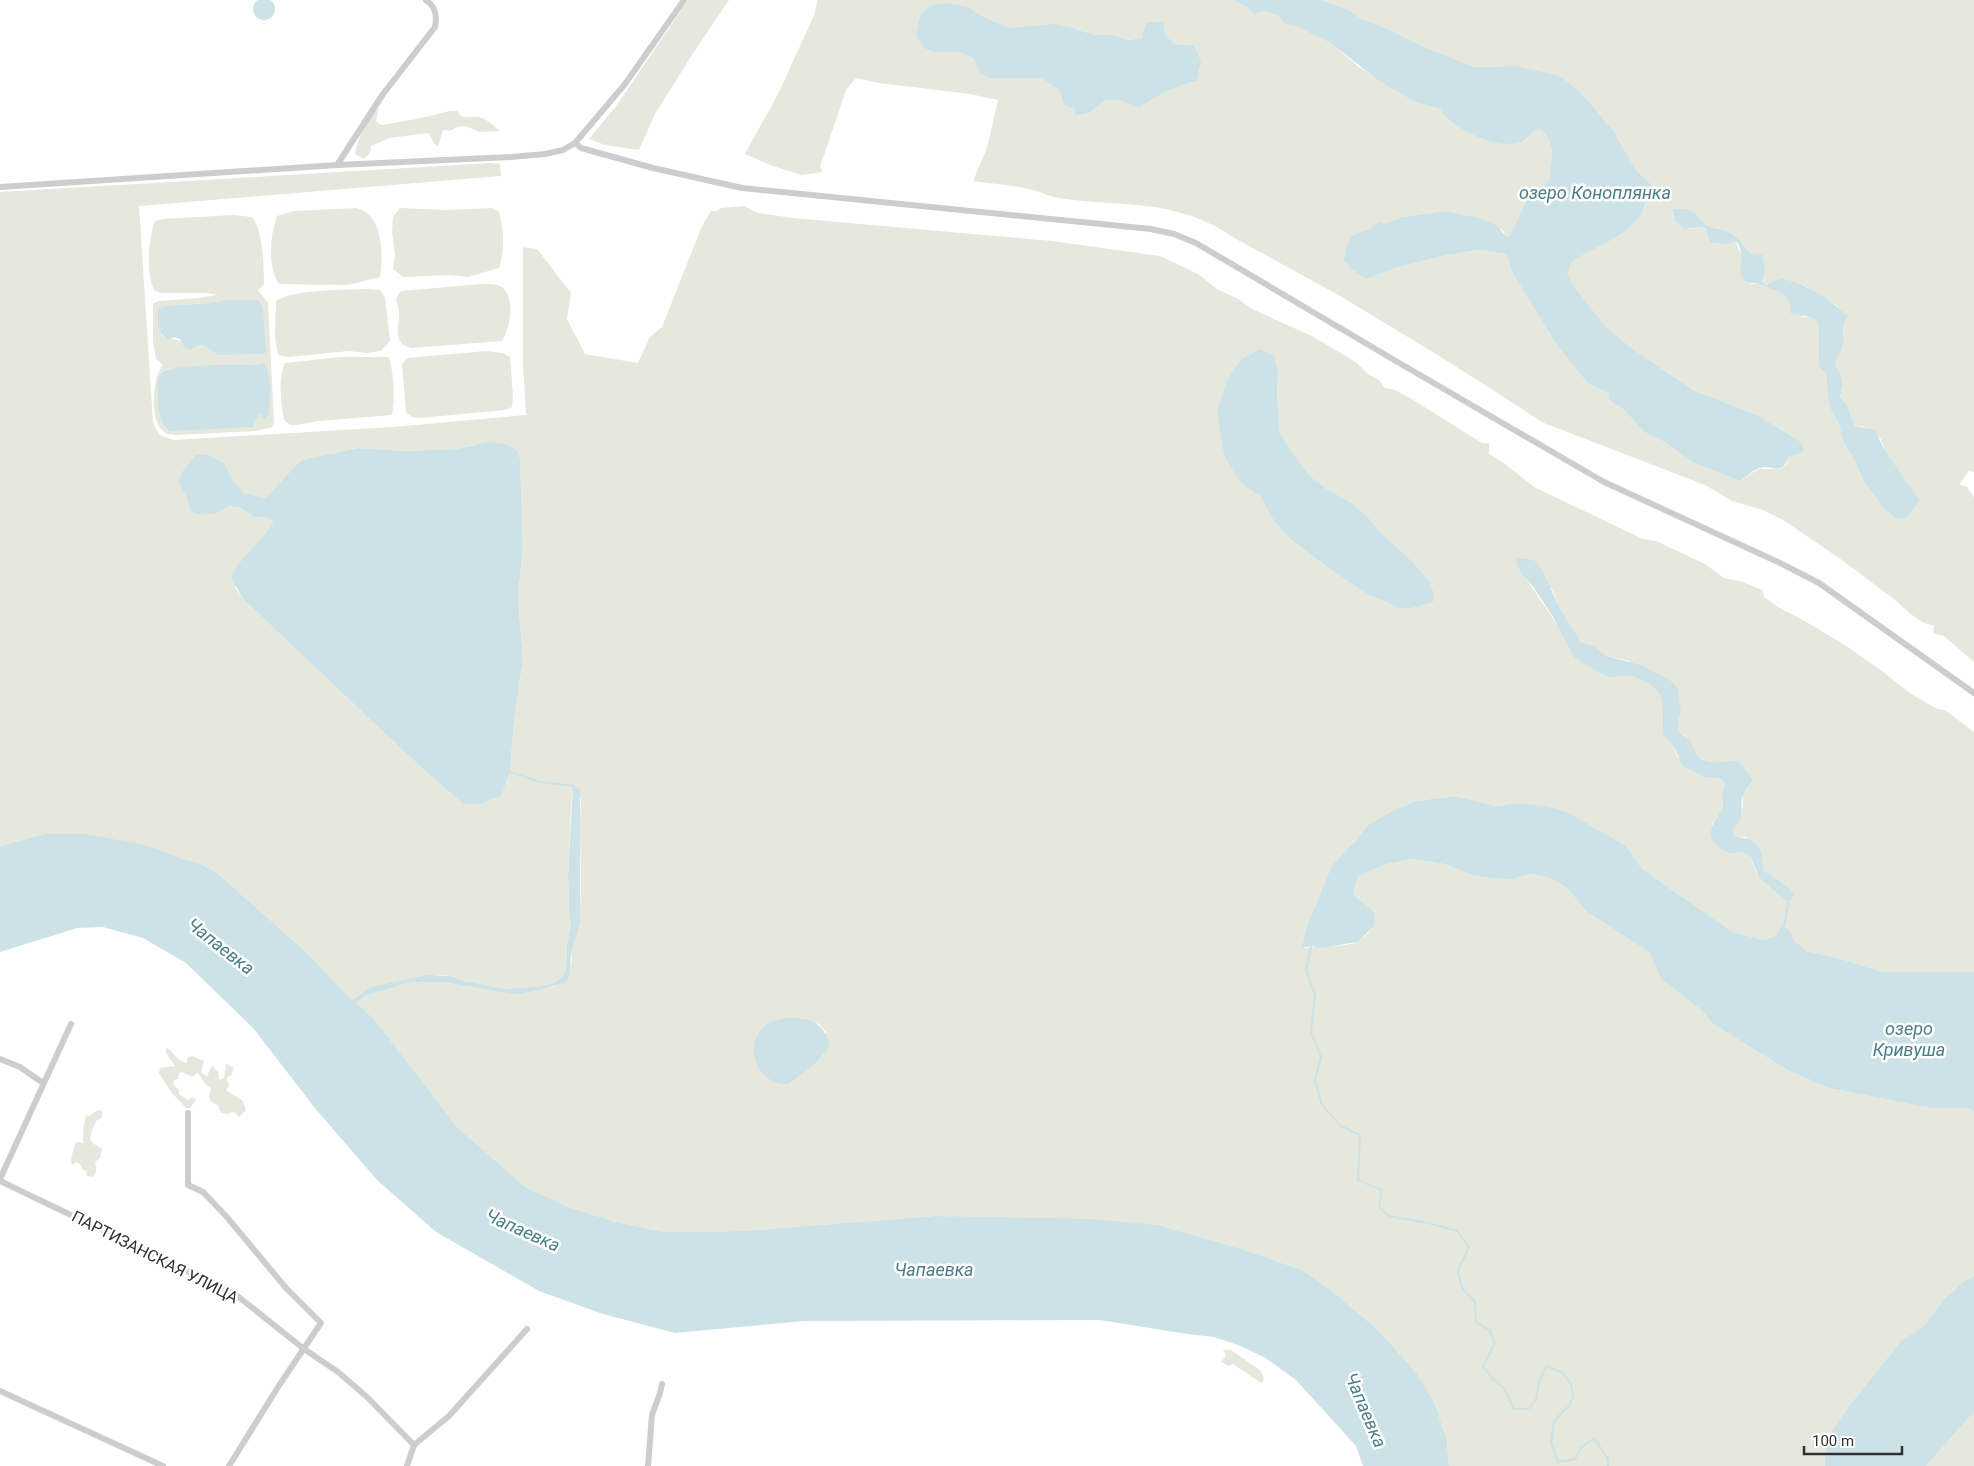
<svg xmlns="http://www.w3.org/2000/svg" width="1974" height="1466" viewBox="0 0 1974 1466" font-family="Roboto,sans-serif">
  <style>
    .green { fill: #e6e8dd; fill-rule: evenodd }
    .water { fill: #cce2e7 }
    .lines { fill: none; stroke-linecap: round; stroke-linejoin: round }
    .stream { stroke: #cce2e7; stroke-width: 2 }
    .street { stroke: #cdcdcd; stroke-width: 6 }
    .labels { text-anchor: middle; dominant-baseline: central; stroke-width: 5; stroke-linejoin: round; paint-order: stroke }
    .street-label { font-size: 16px; fill: #303030; stroke: #fff }
    .water-label { font-size: 18px; font-style: italic; fill: #487d89; stroke: #fff }
  </style>
  <rect width="100%" height="100%" fill="#fff"/>
  <g class="green">
    <polygon points="688,0 729,0 690,58 655,114 639,150 605,145 589,139 617,105"/>
    <path d="M 817,0 L 1232,0 L 1247,7 L 1254,15 L 1263,11 L 1279,16 L 1284,24 L 1297,25 L 1332,44 L 1359,67 L 1415,102 L 1440,109 L 1524,141 L 1535,130 L 1541,130 C 1558,146 1550,162 1549,182 L 1536,192 L 1510,236 L 1505,235 L 1503,230 L 1444,211 L 1402,217 L 1387,223 L 1379,222 L 1369,229 L 1351,236 L 1367,279 L 1395,268 L 1442,256 L 1478,250 L 1506,254 L 1514,276 L 1557,345 L 1587,383 L 1609,394 L 1609,400 L 1624,410 L 1644,432 L 1664,442 L 1694,463 L 1740,481 L 1758,469 L 1780,469 L 1786,465 L 1789,456 L 1801,442 L 1759,416 L 1693,390 L 1636,351 L 1607,328 L 1573,285 L 1566,274 L 1571,261 C 1596,246 1625,236 1643,211 C 1646,207 1646,201 1647,196 L 1660,199 L 1654,187 L 1637,171 L 1613,130 L 1581,93 L 1515,66 L 1474,67 L 1425,47 L 1386,28 L 1362,19 L 1349,10 L 1322,0 L 1974,0 L 1974,472 L 1969,471 L 1959,485 L 1966,486 L 1974,497 L 1974,662 L 1944,636 L 1933,633 L 1934,626 L 1924,623 L 1912,615 L 1895,600 L 1842,560 L 1783,520 L 1763,510 L 1732,501 L 1705,485 L 1544,423 L 1444,359 L 1342,297 L 1236,239 C 1176,197 1125,208 1059,198 C 1050,197 1042,192 1033,190 C 1014,185 993,184 973,181 L 987,148 L 998,100 L 970,94 L 879,83 L 856,78 L 846,90 L 820,167 L 823,172 L 802,175 L 770,165 L 745,154 L 779,92 L 815,13 ZM 968,7 L 986,18 L 1010,28 L 1073,28 L 1095,35 L 1113,35 L 1128,40 L 1142,38 L 1165,21 L 1164,32 L 1174,44 L 1194,45 L 1196,81 C 1175,87 1157,94 1139,107 L 1123,101 L 1106,100 L 1089,113 L 1077,116 L 1075,109 L 1064,105 L 1059,90 L 1041,78 L 989,78 L 980,73 L 975,59 L 960,52 L 924,48 L 917,36 L 920,15 ZM 1672,209 L 1688,209 L 1697,214 C 1703,231 1720,225 1732,235 C 1748,247 1754,263 1762,281 L 1766,285 L 1780,278 L 1807,287 L 1837,306 L 1844,320 L 1843,348 L 1835,358 L 1835,365 C 1844,375 1843,384 1840,397 L 1847,405 L 1855,426 L 1864,427 L 1881,439 L 1884,449 L 1904,479 L 1884,509 L 1864,482 L 1855,461 L 1844,443 L 1838,422 L 1831,411 L 1828,399 L 1826,374 L 1819,367 L 1819,326 L 1817,321 L 1810,317 L 1803,317 L 1790,305 L 1788,298 L 1782,292 L 1761,284 L 1751,284 L 1741,263 L 1743,259 L 1736,242 L 1732,243 L 1701,227 L 1690,229 L 1673,217 Z"/>
    <path d="M 379,107 L 376,121 L 381,125 L 417,119 L 450,111 L 457,111 L 461,116 C 470,119 470,116 478,117 C 486,118 494,126 500,131 L 479,132 L 466,126 L 457,127 L 450,131 L 443,130 L 438,146 L 434,143 L 429,133 L 389,138 L 371,146 L 370,153 L 364,159 L 355,154 C 358,137 367,119 379,107 Z"/>
    <path d="M 491,163 L 500,164 L 501,176 L 139,206 L 153,422 L 159,435 L 173,440 L 393,427 L 526,415 L 523,365 L 523,247 L 537,249 L 571,293 L 567,319 L 585,354 L 638,363 L 650,337 L 662,327 L 702,226 L 711,211 L 717,211 L 721,208 L 744,206 L 758,213 L 793,218 L 1052,241 L 1160,256 L 1198,274 L 1217,289 L 1238,299 L 1252,309 L 1314,337 L 1357,363 L 1368,374 L 1379,380 L 1385,388 L 1395,390 L 1410,398 L 1482,443 L 1489,443 L 1489,454 C 1507,463 1520,477 1536,488 L 1643,539 L 1656,541 L 1705,564 L 1724,578 L 1743,582 L 1762,590 L 1764,597 L 1778,607 L 1808,623 L 1845,645 L 1882,671 L 1911,694 L 1937,709 L 1945,710 L 1974,732 L 1974,972 L 1883,972 L 1838,958 L 1807,951 L 1794,940 L 1789,929 L 1781,926 L 1777,935 L 1764,940 L 1733,932 L 1642,869 L 1627,847 L 1517,803 L 1496,806 L 1455,796 L 1416,801 L 1392,811 L 1369,824 L 1356,840 L 1332,865 L 1307,926 L 1303,948 C 1315,946 1351,947 1359,941 C 1365,937 1370,931 1374,926 L 1374,911 L 1353,894 L 1358,877 L 1383,865 L 1412,859 L 1444,864 L 1475,876 L 1509,880 L 1531,874 L 1550,878 L 1566,887 L 1586,911 L 1650,953 L 1662,978 L 1702,1011 L 1713,1024 L 1789,1071 L 1829,1088 L 1930,1108 L 1967,1108 L 1974,1111 L 1974,1276 L 1964,1281 L 1943,1300 L 1925,1325 L 1901,1341 L 1849,1406 L 1831,1432 L 1825,1453 L 1825,1466 L 1449,1466 L 1447,1441 L 1415,1371 L 1377,1329 L 1332,1291 L 1302,1270 L 1242,1249 L 1158,1225 L 934,1216 L 743,1231 L 664,1232 L 616,1222 L 571,1208 L 525,1187 L 457,1127 L 375,1020 L 355,1003 L 365,996 L 412,982 L 443,982 L 515,995 L 556,986 C 560,981 567,975 570,968 C 573,963 571,955 573,949 C 587,901 577,849 581,799 L 572,791 L 568,876 L 569,913 L 571,925 L 567,946 L 566,969 L 562,977 L 554,983 L 541,986 L 506,989 L 465,981 L 451,976 L 440,975 L 371,987 L 352,1000 L 305,951 L 216,872 L 199,863 L 186,860 L 150,846 L 45,834 L 0,846 L 0,192 ZM 1260,349 L 1278,373 L 1277,396 L 1280,433 L 1294,455 L 1310,476 L 1327,489 L 1349,501 L 1368,517 L 1379,531 L 1410,559 L 1428,579 L 1434,592 L 1399,608 L 1367,594 L 1331,570 L 1288,537 L 1272,518 L 1261,497 L 1227,380 L 1240,360 ZM 473,445 L 520,460 L 523,546 L 518,598 L 523,659 L 514,721 L 510,772 L 502,795 L 481,804 L 463,804 L 412,759 L 244,600 L 235,587 L 273,523 L 270,518 L 254,517 L 241,508 L 229,506 L 190,511 L 187,499 L 178,482 L 224,463 L 233,480 L 244,493 L 265,498 L 270,495 L 300,461 L 315,457 L 356,448 L 405,451 L 456,449 ZM 1516,564 L 1552,589 L 1557,603 L 1581,642 L 1594,646 L 1606,656 L 1629,661 L 1681,713 L 1678,722 L 1679,731 C 1688,736 1689,742 1693,751 C 1702,765 1720,763 1734,760 L 1743,765 L 1753,780 L 1743,794 L 1742,815 L 1732,830 L 1736,837 L 1746,837 L 1763,870 L 1786,885 L 1794,894 C 1764,885 1761,887 1750,856 L 1742,852 L 1730,854 L 1724,850 L 1712,824 L 1723,808 L 1722,793 L 1725,784 L 1722,779 L 1704,777 L 1677,756 L 1674,747 L 1663,734 L 1663,709 L 1660,695 L 1651,685 L 1632,676 L 1618,676 L 1611,678 L 1603,675 L 1591,667 L 1556,623 ZM 800,1018 L 819,1024 L 826,1032 L 812,1067 L 789,1084 L 777,1083 Z"/>
    <path d="M 357,208 C 361,210 367,212 370,216 C 383,230 383,259 380,277 L 348,285 L 279,284 C 267,265 270,236 277,216 L 294,211 Z"/>
    <path d="M 400,208 L 447,210 L 491,208 L 499,212 C 504,231 505,249 499,268 L 468,277 L 450,275 L 403,277 L 393,269 L 395,254 L 392,233 L 393,217 Z"/>
    <path d="M 234,215 L 252,217 C 263,230 264,267 264,284 L 258,290 L 268,303 L 274,420 L 273,427 L 256,431 L 176,435 C 172,434 167,435 164,432 C 149,421 152,378 163,365 L 156,359 L 153,341 L 153,304 L 158,301 L 199,298 L 217,295 L 208,293 L 161,293 L 154,290 C 146,271 148,241 155,221 L 163,219 ZM 225,300 L 259,300 L 263,308 L 218,355 L 203,345 C 190,347 176,338 162,336 L 157,322 L 158,311 L 174,305 L 212,303 ZM 257,365 L 259,412 L 168,431 C 152,412 162,390 167,369 L 201,366 Z"/>
    <path d="M 481,284 C 486,284 496,284 500,286 C 517,296 510,327 502,341 L 412,348 C 391,344 400,325 399,310 C 398,306 397,302 396,298 L 401,291 Z"/>
    <path d="M 367,289 L 380,290 L 385,297 L 390,341 L 381,351 L 367,353 L 349,351 L 288,357 L 278,355 L 275,337 L 276,301 C 294,289 344,290 367,289 Z"/>
    <polygon points="486,351 503,353 510,357 513,395 512,407 505,410 420,418 412,417 406,412 402,365 407,358"/>
    <path d="M 341,357 L 389,357 C 394,376 395,396 392,415 L 318,421 L 297,425 L 290,425 L 284,420 C 281,403 278,379 285,363 Z"/>
    <path d="M 166,1048 C 175,1051 173,1059 187,1063 L 187,1058 L 192,1056 L 204,1061 L 202,1067 L 202,1073 L 207,1076 L 212,1066 L 218,1072 L 219,1080 L 224,1078 L 226,1064 L 233,1067 L 232,1075 L 227,1077 L 229,1086 L 226,1090 L 243,1101 L 246,1110 L 239,1117 L 234,1112 L 227,1114 L 221,1113 L 218,1105 L 212,1103 L 209,1097 L 211,1088 C 204,1085 203,1078 197,1073 L 192,1077 L 182,1072 L 179,1073 L 178,1079 L 174,1080 L 173,1084 L 179,1090 L 179,1094 L 188,1100 L 192,1097 L 196,1100 L 190,1108 L 186,1108 L 172,1093 L 159,1073 L 160,1068 L 175,1066 L 166,1053 Z"/>
    <path d="M 98,1110 L 102,1111 L 102,1118 L 96,1121 C 94,1128 86,1138 94,1144 C 97,1146 99,1147 102,1148 L 100,1158 L 95,1162 C 97,1168 97,1173 92,1177 L 87,1176 L 86,1171 L 82,1169 L 80,1164 L 76,1162 L 72,1165 L 71,1159 L 75,1143 L 79,1142 L 84,1144 C 82,1133 84,1126 86,1115 L 89,1116 Z"/>
    <polygon points="1223,1350 1231,1350 1261,1371 1264,1380 1261,1383 1233,1364 1229,1366 1221,1362 1226,1356"/>
    <polygon points="1974,1412 1974,1466 1926,1466"/>
  </g>
  <g class="water">
    <circle cx="264" cy="9" r="11"/>
    <path d="M 1232,0 L 1322,0 L 1349,10 L 1362,19 L 1386,28 L 1425,47 L 1474,67 L 1515,66 L 1560,76 L 1581,93 L 1613,130 L 1637,171 L 1654,187 L 1661,199 L 1647,196 C 1646,201 1645,207 1643,211 C 1629,236 1595,247 1572,261 L 1567,274 L 1573,285 L 1607,328 L 1636,351 L 1693,390 L 1759,416 L 1801,442 L 1804,452 L 1789,456 C 1781,479 1773,462 1757,469 C 1751,472 1746,477 1740,481 L 1694,463 L 1664,442 L 1644,432 L 1624,410 L 1609,400 L 1609,394 L 1587,383 L 1557,345 L 1514,276 L 1506,254 L 1478,250 L 1442,256 L 1395,268 L 1367,279 L 1353,270 L 1344,261 L 1346,248 L 1351,236 L 1369,229 L 1379,222 L 1387,223 L 1402,217 L 1444,211 L 1479,218 L 1496,225 L 1505,235 L 1510,236 L 1526,202 L 1549,181 C 1550,162 1558,146 1541,130 L 1535,130 C 1531,134 1527,139 1523,141 C 1501,152 1451,129 1440,109 L 1415,102 L 1378,80 L 1332,44 L 1297,26 L 1284,24 L 1279,16 L 1263,11 L 1254,15 L 1247,7 Z"/>
    <path d="M 946,3 L 968,7 L 986,18 L 1010,28 L 1054,24 L 1073,28 L 1095,35 L 1113,35 L 1128,40 L 1142,38 L 1146,23 L 1165,21 L 1164,32 L 1174,44 L 1194,45 L 1201,62 L 1196,81 C 1175,87 1157,94 1139,108 L 1123,101 L 1106,100 L 1089,113 L 1076,116 L 1075,109 L 1064,105 L 1059,90 L 1041,78 L 989,78 L 980,73 L 974,59 L 960,52 L 934,52 L 924,48 L 916,36 L 920,15 L 932,5 Z"/>
    <path d="M 1672,209 L 1688,209 L 1697,214 C 1703,230 1718,226 1730,233 C 1738,237 1744,247 1750,253 L 1756,253 L 1762,255 L 1765,270 L 1762,281 L 1766,285 L 1780,278 C 1806,284 1828,297 1847,316 C 1841,325 1845,336 1843,346 C 1841,353 1835,357 1835,365 C 1844,375 1843,384 1840,397 L 1847,405 L 1855,426 L 1875,430 L 1884,449 L 1919,500 C 1913,510 1910,519 1897,519 L 1884,509 L 1864,482 L 1855,461 L 1844,443 L 1838,422 L 1831,411 L 1828,399 L 1826,374 L 1819,367 L 1819,326 L 1817,321 L 1810,317 L 1791,314 C 1789,296 1786,294 1771,289 C 1767,287 1763,285 1760,284 C 1752,282 1747,285 1742,277 C 1737,267 1746,257 1737,242 L 1724,244 L 1710,242 L 1706,229 L 1701,227 L 1685,229 C 1676,222 1673,219 1672,209 Z"/>
    <path d="M 225,300 L 259,300 L 263,308 L 266,352 L 261,354 L 218,355 L 203,345 L 196,346 L 191,350 L 184,347 L 180,339 L 174,337 L 168,340 C 158,333 156,323 158,311 L 162,307 L 174,305 L 212,303 Z"/>
    <polygon points="1260,349 1274,355 1278,373 1277,396 1280,433 1294,455 1310,476 1327,489 1349,501 1368,517 1379,531 1410,559 1428,579 1434,592 1433,602 1411,608 1399,608 1367,594 1331,570 1288,537 1272,518 1261,497 1239,481 1224,455 1217,411 1227,380 1240,360"/>
    <path d="M 264,363 C 273,375 269,399 269,414 L 264,420 L 259,413 L 253,427 L 168,431 C 159,420 158,409 158,395 C 158,388 156,379 162,373 C 172,363 240,365 257,365 Z"/>
    <path d="M 489,442 L 504,444 L 517,450 L 520,460 L 523,546 L 518,598 L 523,659 L 514,721 L 510,772 L 502,795 L 481,804 L 463,804 L 412,759 L 244,600 L 231,578 C 240,556 261,543 273,523 L 270,518 L 254,517 L 241,508 L 229,506 L 217,513 L 202,515 L 190,511 L 187,499 L 178,482 L 184,469 L 196,455 L 209,455 L 224,463 L 233,480 L 244,493 L 265,498 L 270,494 L 300,461 L 315,457 L 357,448 L 405,451 L 456,449 Z"/>
    <path d="M 1517,558 L 1534,560 L 1543,571 L 1557,603 L 1581,642 L 1594,646 L 1606,656 L 1641,665 L 1670,680 L 1678,689 L 1681,713 L 1678,722 L 1679,731 L 1692,743 C 1695,765 1716,764 1734,760 L 1743,765 L 1753,780 C 1750,784 1746,789 1744,793 C 1736,810 1750,812 1732,830 L 1736,837 C 1757,838 1764,850 1763,870 L 1786,885 L 1794,894 L 1792,899 L 1787,901 L 1760,879 L 1750,856 L 1742,852 L 1730,854 C 1726,851 1720,849 1716,845 C 1704,833 1716,818 1723,808 L 1722,793 L 1725,784 L 1722,779 L 1704,777 L 1683,766 L 1674,747 L 1663,734 L 1663,709 L 1660,695 L 1651,685 L 1632,676 L 1618,676 L 1611,678 L 1603,675 L 1574,657 L 1553,617 L 1534,588 L 1522,574 L 1516,564 Z"/>
    <polygon points="573,786 580,790 580,922 571,956 570,975 566,982 544,989 515,995 443,982 412,982 365,996 356,1003 375,1020 457,1127 525,1187 571,1208 616,1222 664,1232 743,1231 934,1216 1091,1219 1158,1225 1242,1249 1302,1270 1332,1291 1377,1329 1415,1371 1434,1402 1447,1441 1449,1466 1363,1466 1356,1446 1296,1380 1264,1357 1238,1345 1214,1337 1187,1334 1100,1320 804,1321 675,1333 603,1314 539,1291 436,1232 377,1180 314,1107 254,1029 186,963 143,938 103,927 77,928 0,952 0,846 45,834 85,834 150,846 186,860 199,863 216,872 305,951 352,1000 371,987 427,975 451,976 465,981 506,989 541,986 554,983 562,977 566,969 567,945 571,925 569,913 568,876"/>
    <polygon points="1455,796 1496,806 1517,803 1547,806 1569,813 1627,847 1642,869 1733,932 1764,940 1777,935 1781,926 1789,929 1794,940 1807,951 1838,958 1883,972 1974,972 1974,1111 1967,1108 1930,1108 1829,1088 1789,1071 1713,1024 1702,1011 1661,978 1650,953 1586,911 1566,887 1550,878 1531,874 1509,880 1475,876 1444,864 1412,859 1383,865 1358,877 1353,894 1374,911 1374,926 1358,942 1320,948 1311,946 1302,948 1307,926 1332,865 1356,840 1369,824 1392,811 1416,801"/>
    <path d="M 785,1018 C 809,1017 823,1021 830,1046 L 812,1067 L 789,1084 C 785,1084 780,1084 777,1083 C 752,1075 746,1040 766,1025 C 771,1021 780,1020 785,1018 Z"/>
    <polygon points="1974,1276 1974,1412 1926,1466 1825,1466 1825,1453 1831,1432 1849,1406 1901,1341 1925,1325 1943,1300 1964,1281"/>
  </g>
  <g class="lines">
    <g class="stream">
      <polyline points="510,772 540,782 574,786"/>
      <polyline points="1784,927 1789,900"/>
      <polyline points="1311,946 1306,971 1315,994 1311,1032 1321,1057 1315,1080 1322,1105 1341,1126 1360,1135 1358,1180 1382,1190 1379,1207 1389,1216 1428,1223 1457,1231 1469,1247 1458,1271 1462,1288 1475,1302 1476,1322 1490,1331 1495,1343 1483,1366 1493,1379 1504,1388 1514,1409 1528,1409 1536,1400 1539,1383 1546,1366 1563,1373 1571,1384 1573,1397 1569,1406 1554,1421 1551,1443 1558,1462 1575,1459 1581,1448 1594,1438 1608,1459 1608,1466"/>
    </g>
    <g class="street">
      <polyline points="575,143 581,148 653,168 742,188 1151,229 1174,234 1196,243 1401,364 1604,482 1778,562 1819,583 1974,693"/>
      <path d="M 337,165 L 383,94 L 435,27 C 437,16 436,7 426,0"/>
      <polyline points="0,187 337,165 511,157 545,154 563,150 575,143 625,84 684,0"/>
      <polyline points="0,1059 20,1067 43,1083"/>
      <polyline points="188,1113 188,1185 203,1192 226,1216 286,1288 321,1323 278,1387 229,1466"/>
      <polyline points="0,1179 71,1024"/>
      <polyline points="0,1181 235,1294 304,1349 338,1372 367,1397 414,1445"/>
      <polyline points="0,1391 163,1466"/>
      <polyline points="407,1466 414,1445 449,1416 527,1329"/>
      <polyline points="648,1466 652,1415 660,1393 662,1384"/>
    </g>
  </g>
  <g class="labels">
    <g class="street-label">
      <text transform="translate(155 1257) rotate(27)">ПАРТИЗАНСКАЯ УЛИЦА</text>
    </g>
    <g class="water-label">
      <text x="1595" y="192">озеро Коноплянка</text>
      <text transform="translate(221 946) rotate(38)">Чапаевка</text>
      <text x="1909" y="1028">озеро<tspan x="1909" dy="21">Кривуша</tspan></text>
      <text transform="translate(523 1230) rotate(24)">Чапаевка</text>
      <text x="934" y="1269">Чапаевка</text>
      <text transform="translate(1366 1410) rotate(67)">Чапаевка</text>
    </g>
  </g>
  <path d="M1804 1446v8h98v-8" fill="none" stroke="#303030" stroke-width="2.5"/>
  <text x="1812" y="1446" font-size="15" fill="#303030" stroke="#ffffff" stroke-width="4" paint-order="stroke">100 m</text>
</svg>
